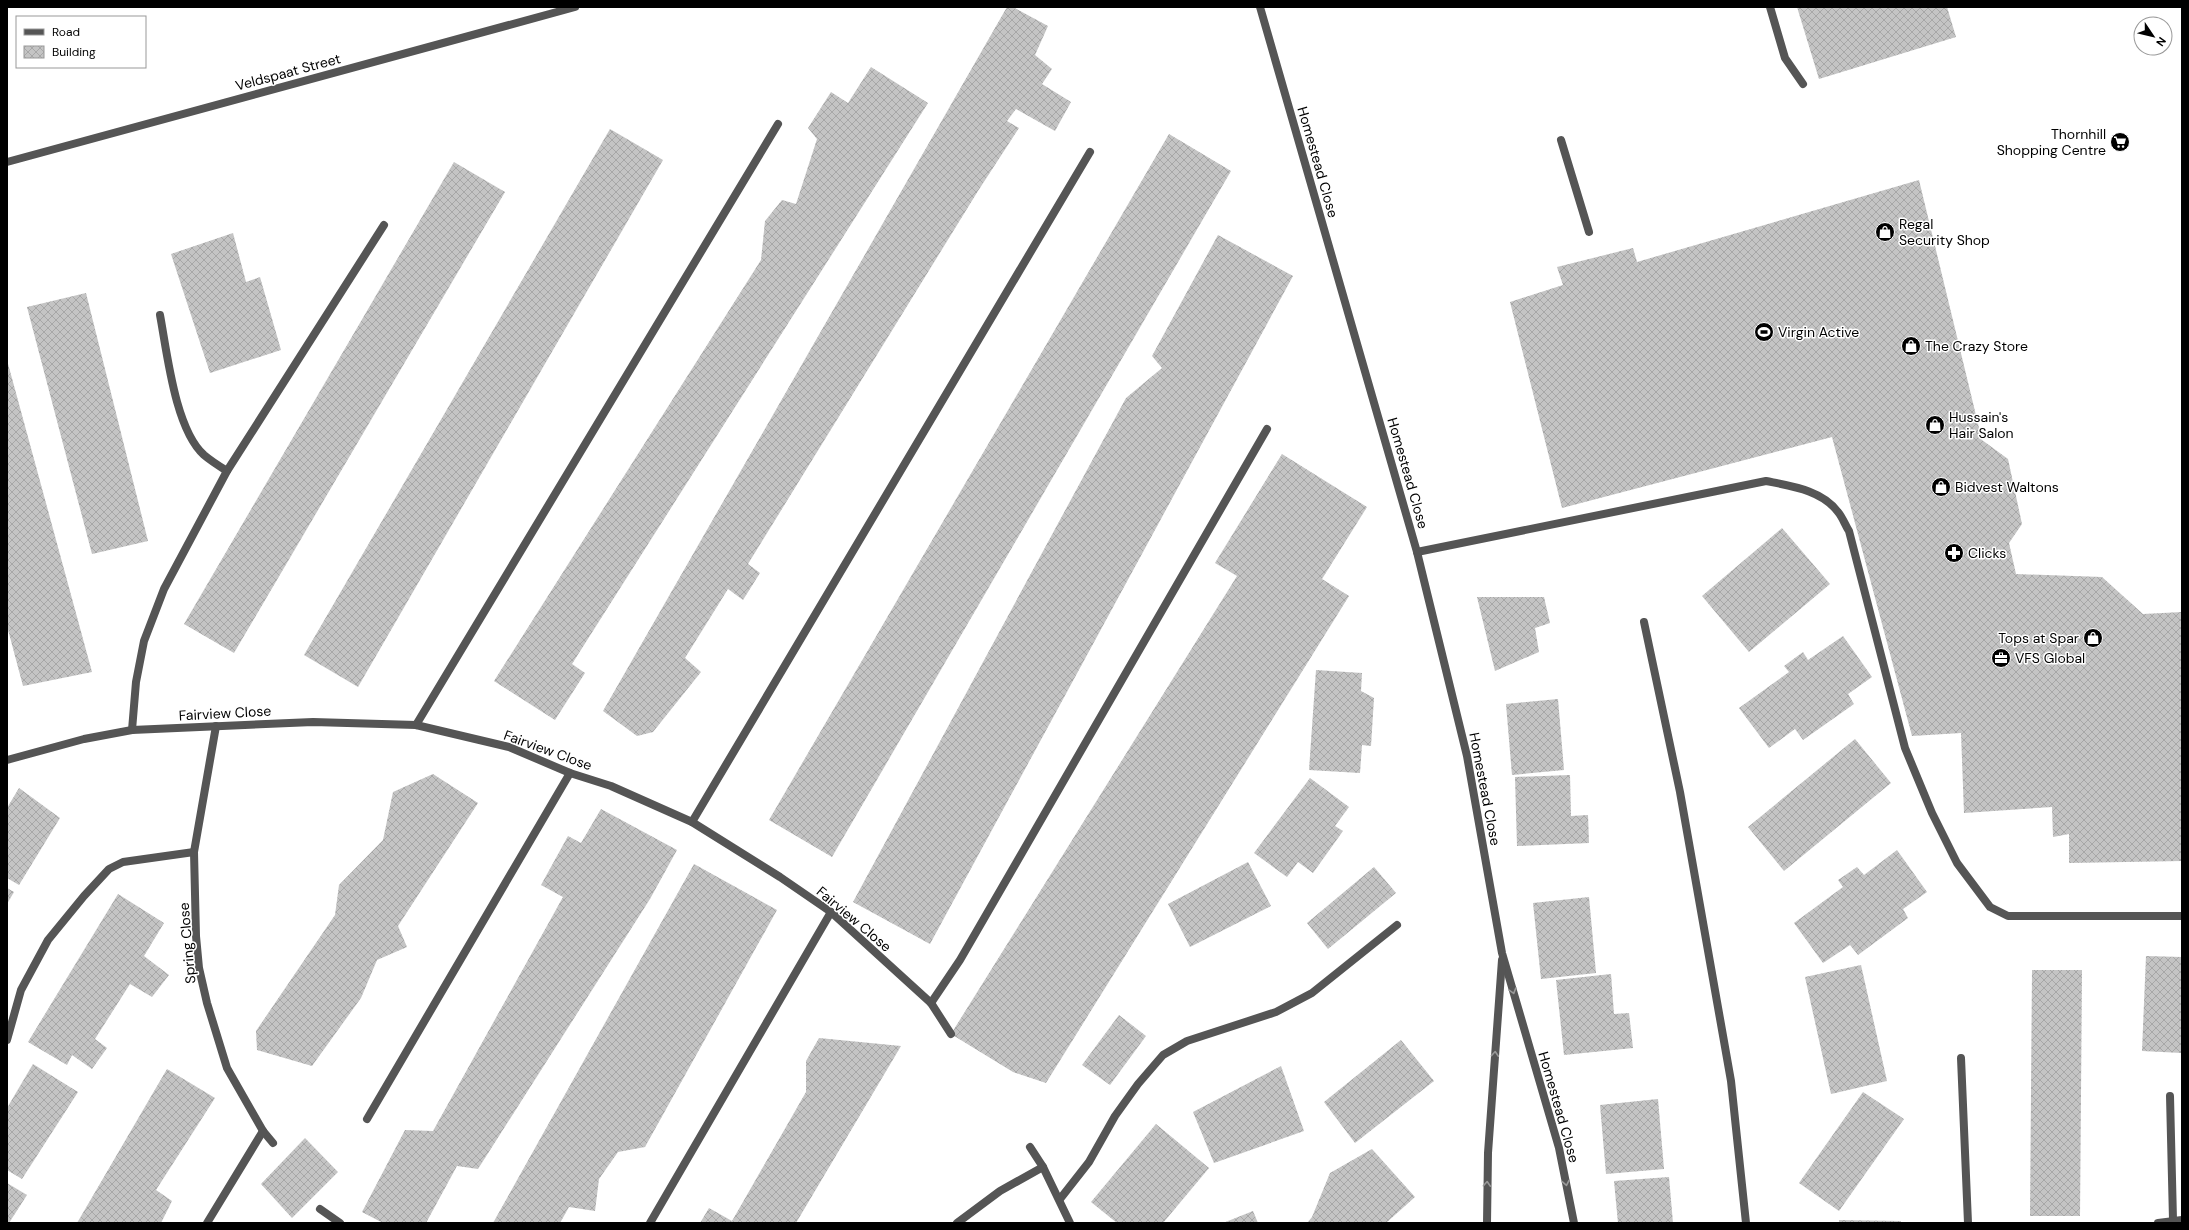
<svg xmlns="http://www.w3.org/2000/svg" width="2189" height="1230" viewBox="0 0 2189 1230" font-family="'DM Sans',sans-serif">
  <style>
    .building { fill: url(#building-cross-hatch) }
    .lines { fill: none; stroke-linecap: round; stroke-linejoin: round }
    .lane { stroke: #555; stroke-width: 8 }
    .street { stroke: #555; stroke-width: 8 }
    .oneway { stroke: #999 }
    .labels { text-anchor: middle; dominant-baseline: central; stroke-width: 3; stroke-linejoin: round; paint-order: stroke }
    .street-label { font-size: 14px; fill: #000; stroke: #fff }
    .poi-label { font-size: 14px; fill: #000; stroke: #fff; text-anchor: start }
  </style>
  <defs>
    <pattern id="building-cross-hatch" width="8" height="8" patternUnits="userSpaceOnUse"><rect width="8" height="8" fill="#c4c4c4"/><path d="M0 0l8 8M0 8l8-8" fill="none" stroke="#a7a7a7"/></pattern>
  </defs>
  <rect width="100%" height="100%" fill="#fff"/>
  <g class="building">
    <polygon points="1007,7 1013,7 1048,26 1035,55 1052,69 1042,84 1071,102 1055,131 1016,109 1007,121 1019,128 978,191 748,564 760,573 743,600 728,589 685,658 701,672 653,732 637,736 603,711"/>
    <polygon points="1797,7 1947,7 1956,37 1819,79"/>
    <polygon points="871,67 928,103 572,664 585,673 555,720 494,681 761,260 765,221 782,200 796,204 817,139 808,128 831,92 848,103"/>
    <polygon points="610,129 663,160 358,687 304,655"/>
    <polygon points="1169,134 1231,171 832,857 769,820"/>
    <polygon points="454,162 505,192 234,653 184,624"/>
    <polygon points="1919,180 1982,440 2008,459 2022,524 2009,543 2016,574 2102,577 2143,614 2182,612 2182,861 2069,863 2069,834 2053,837 2052,807 1964,813 1961,733 1912,736 1832,437 1562,508 1510,302 1563,285 1557,267 1633,248 1637,262"/>
    <polygon points="233,233 246,282 260,277 281,350 210,373 171,254"/>
    <polygon points="1218,235 1293,276 930,944 853,902 1126,398 1162,368 1152,356"/>
    <polygon points="86,293 148,541 92,554 27,307"/>
    <polygon points="7,360 92,672 23,686 7,626"/>
    <polygon points="1282,454 1367,507 1322,579 1349,596 1046,1083 1013,1072 951,1034 1237,576 1215,563"/>
    <polygon points="1782,528 1830,584 1749,652 1702,596"/>
    <polygon points="1477,597 1544,597 1550,623 1535,628 1539,652 1495,671"/>
    <polygon points="1843,636 1872,677 1848,694 1854,704 1803,740 1795,729 1769,748 1739,708 1789,672 1784,666 1803,652 1808,660"/>
    <polygon points="1316,670 1362,673 1361,691 1374,698 1371,746 1362,745 1360,773 1309,770"/>
    <polygon points="1558,699 1564,770 1512,775 1506,704"/>
    <polygon points="1855,739 1891,783 1784,871 1748,827"/>
    <polygon points="433,774 478,803 398,926 407,947 377,960 361,998 312,1066 257,1050 256,1031 335,915 339,885 383,840 393,792"/>
    <polygon points="1570,775 1571,816 1588,815 1589,843 1517,846 1515,777"/>
    <polygon points="1310,778 1349,807 1335,826 1343,831 1313,873 1298,862 1287,877 1254,853"/>
    <polygon points="19,788 60,818 19,885 7,878 7,808"/>
    <polygon points="601,809 677,850 650,899 478,1169 457,1166 426,1223 383,1223 362,1212 405,1130 433,1131 563,897 541,885 568,836 581,843"/>
    <polygon points="1897,850 1927,892 1903,909 1908,918 1858,955 1850,945 1823,963 1794,923 1843,887 1838,880 1857,867 1864,875"/>
    <polygon points="1248,862 1271,906 1190,947 1168,904"/>
    <polygon points="694,864 777,910 645,1147 618,1152 599,1179 595,1211 569,1207 560,1223 493,1223"/>
    <polygon points="1374,867 1396,893 1328,949 1307,923"/>
    <polygon points="7,888 14,892 7,904"/>
    <polygon points="118,894 164,923 144,956 169,975 152,997 130,984 95,1039 107,1048 92,1069 72,1055 67,1065 28,1042"/>
    <polygon points="1589,897 1596,973 1541,979 1533,903"/>
    <polygon points="2146,956 2182,957 2182,1053 2142,1051"/>
    <polygon points="1861,965 1887,1081 1831,1094 1805,977"/>
    <polygon points="2032,970 2082,970 2080,1216 2030,1216"/>
    <polygon points="1611,974 1614,1014 1629,1013 1633,1048 1564,1055 1556,980"/>
    <polygon points="1119,1015 1146,1036 1110,1085 1082,1065"/>
    <polygon points="819,1038 901,1046 796,1223 700,1223 709,1208 732,1221 806,1092 806,1061"/>
    <polygon points="1401,1040 1434,1081 1355,1143 1324,1102"/>
    <polygon points="33,1064 78,1092 22,1179 7,1170 7,1108"/>
    <polygon points="1281,1066 1304,1131 1214,1163 1193,1112"/>
    <polygon points="167,1069 215,1098 156,1190 172,1201 161,1223 77,1223"/>
    <polygon points="1863,1092 1904,1119 1839,1211 1799,1183"/>
    <polygon points="1658,1099 1664,1169 1606,1174 1600,1105"/>
    <polygon points="1156,1124 1209,1168 1163,1223 1117,1223 1091,1202"/>
    <polygon points="305,1138 338,1172 292,1218 261,1184"/>
    <polygon points="1372,1149 1415,1197 1386,1223 1307,1223 1312,1217 1330,1173"/>
    <polygon points="1669,1177 1673,1223 1618,1223 1614,1181"/>
    <polygon points="7,1183 27,1195 9,1223 7,1223"/>
    <polygon points="1253,1211 1258,1223 1223,1223"/>
    <polygon points="1839,1220 1901,1221 1901,1223 1839,1223"/>
  </g>
  <g class="lines">
    <g class="lane">
      <polyline points="1770,7 1785,58 1803,84"/>
      <polyline points="1561,140 1589,232"/>
      <path d="M 1417,552 L 1766,481 C 1791,486 1822,490 1838,512 C 1843,518 1845,525 1849,531 L 1905,748 L 1932,813 L 1957,863 L 1990,907 L 2008,916 L 2182,916"/>
    </g>
    <g class="street">
      <polyline points="1260,7 1417,552 1467,756 1502,953 1559,1148 1574,1223"/>
      <polyline points="7,162 575,7"/>
      <path d="M 160,315 C 167,352 175,429 204,455 C 211,461 219,466 227,471"/>
      <polyline points="1644,622 1680,792 1731,1081 1746,1223"/>
      <polyline points="416,725 778,124"/>
      <polyline points="216,726 194,852 196,936 199,968 207,1003 227,1068 263,1131 273,1143"/>
      <polyline points="132,730 136,682 144,641 164,589 227,471 384,225"/>
      <polyline points="7,760 84,739 132,730 313,722 416,725 509,747 570,773 611,786 692,822 780,877 831,912 931,1003 951,1034"/>
      <polyline points="692,822 1090,152"/>
      <polyline points="931,1003 960,960 1267,429"/>
      <polyline points="7,1040 21,990 48,940 84,896 109,869 123,862 194,852"/>
      <polyline points="1961,1058 1968,1223"/>
      <polyline points="2170,1096 2173,1220"/>
      <polyline points="367,1119 570,773"/>
      <polyline points="1030,1147 1043,1167 1070,1223"/>
      <polyline points="1060,1199 1089,1162 1115,1116 1138,1084 1163,1055 1187,1041 1276,1012 1312,993 1397,925"/>
      <polyline points="320,1209 340,1223"/>
      <polyline points="207,1223 263,1131"/>
      <polyline points="650,1223 831,912"/>
      <polyline points="957,1223 1000,1191 1043,1167"/>
      <polyline points="1487,1223 1488,1153 1502,960"/>
      <polyline points="2158,1223 2182,1220"/>
    </g>
  </g>
  <defs><path id="oneway-chevron" d="M-2-3.5L2.5 0L-2 3.5" fill="none" stroke-width="1.6" stroke-linecap="round" stroke-linejoin="round"/></defs>
  <g class="oneway">
    <use href="#oneway-chevron" transform="translate(1513 991) rotate(74)"/>
    <use href="#oneway-chevron" transform="translate(1495 1054) rotate(-86)"/>
    <use href="#oneway-chevron" transform="translate(1566 1183) rotate(79)"/>
    <use href="#oneway-chevron" transform="translate(1487 1184) rotate(-87)"/>
  </g>
  <defs>
    <g id="supermarket-disc" transform="scale(1)"><circle r="9.5" fill="#000" stroke="#fff"/><path d="M-6-5.5h2.5l.6 2H6L4.5 2H-2.5L-4.4-4H-6ZM-1.5 3.2a1.3 1.3 0 1 0 .1 0ZM3 3.2a1.3 1.3 0 1 0 .1 0Z" fill="#fff"/></g>
    <g id="shop-disc" transform="scale(1)"><circle r="9.5" fill="#000" stroke="#fff"/><path d="M-5-2.5h2.3a2.7 3.5 0 0 1 5.4 0H5L5.5 6h-11ZM-1.5-2.5h3a1.5 2.3 0 0 0-3 0Z" fill="#fff"/></g>
    <g id="stadium-disc" transform="scale(1)"><circle r="9.5" fill="#000" stroke="#fff"/><path d="M0-5a6.5 5 0 1 0 0 10a6.5 5 0 1 0 0-10ZM-3.5-1.8h7v3.6h-7Z" fill="#fff"/></g>
    <g id="pharmacy-disc" transform="scale(1)"><circle r="9.5" fill="#000" stroke="#fff"/><path d="M-2-6h4v4h4v4h-4v4h-4v-4h-4v-4h4Z" fill="#fff"/></g>
    <g id="office-disc" transform="scale(1)"><circle r="9.5" fill="#000" stroke="#fff"/><path d="M-6-3h4V-5.5h4V-3h4V5H-6ZM-1-4.5V-3h2v-1.5ZM-6 0V1H6V0Z" fill="#fff"/></g>
  </defs>
  <g fill-rule="evenodd">
    <use href="#supermarket-disc" x="2120" y="142"/>
    <use href="#shop-disc" x="1885" y="232"/>
    <use href="#stadium-disc" x="1764" y="332"/>
    <use href="#shop-disc" x="1911" y="346"/>
    <use href="#shop-disc" x="1935" y="425"/>
    <use href="#shop-disc" x="1941" y="487"/>
    <use href="#pharmacy-disc" x="1954" y="553"/>
    <use href="#shop-disc" x="2093" y="638"/>
    <use href="#office-disc" x="2001" y="658"/>
  </g>
  <g class="labels">
    <g class="street-label">
      <text transform="translate(288 72) rotate(-15)">Veldspaat Street</text>
      <text transform="translate(1318 162) rotate(74)">Homestead Close</text>
      <text transform="translate(1408 473) rotate(74)">Homestead Close</text>
      <text transform="translate(225 713) rotate(-3)">Fairview Close</text>
      <text transform="translate(548 750) rotate(20)">Fairview Close</text>
      <text transform="translate(1485 789) rotate(79)">Homestead Close</text>
      <text transform="translate(854 919) rotate(40)">Fairview Close</text>
      <text transform="translate(187 943) rotate(-95)">Spring Close</text>
      <text transform="translate(1559 1107) rotate(74)">Homestead Close</text>
    </g>
    <g class="poi-label">
      <text x="2106" y="134" text-anchor="end">Thornhill<tspan x="2106" dy="16">Shopping Centre</tspan></text>
      <text x="1899" y="224">Regal<tspan x="1899" dy="16">Security Shop</tspan></text>
      <text x="1778" y="332">Virgin Active</text>
      <text x="1925" y="346">The Crazy Store</text>
      <text x="1949" y="417">Hussain's<tspan x="1949" dy="16">Hair Salon</tspan></text>
      <text x="1955" y="487">Bidvest Waltons</text>
      <text x="1968" y="553">Clicks</text>
      <text x="2079" y="638" text-anchor="end">Tops at Spar</text>
      <text x="2015" y="658">VFS Global</text>
    </g>
  </g>
  <rect width="2189" height="1230" fill="none" stroke="#000000" stroke-width="16"/>
  <rect x="16" y="16" width="130" height="52" fill="#ffffff" stroke="#999999"/>
  <rect x="24" y="29" width="20" height="6" fill="#555555" stroke="#999999"/>
  <text x="52" y="36" font-size="12" fill="#000000">Road</text>
  <rect x="24" y="46" width="20" height="12" fill="url(#building-cross-hatch)" stroke="#999999"/>
  <text x="52" y="56" font-size="12" fill="#000000">Building</text>
  <g transform="translate(2153 36) rotate(125)"><circle r="19" fill="#ffffff" stroke="#999999"/>
  <path d="M0-3L7 15L0 10L-7 15Z" fill="#000000"/>
  <text y="-6" font-size="11" font-weight="bold" text-anchor="middle" fill="#000000">N</text>
  </g>
</svg>
